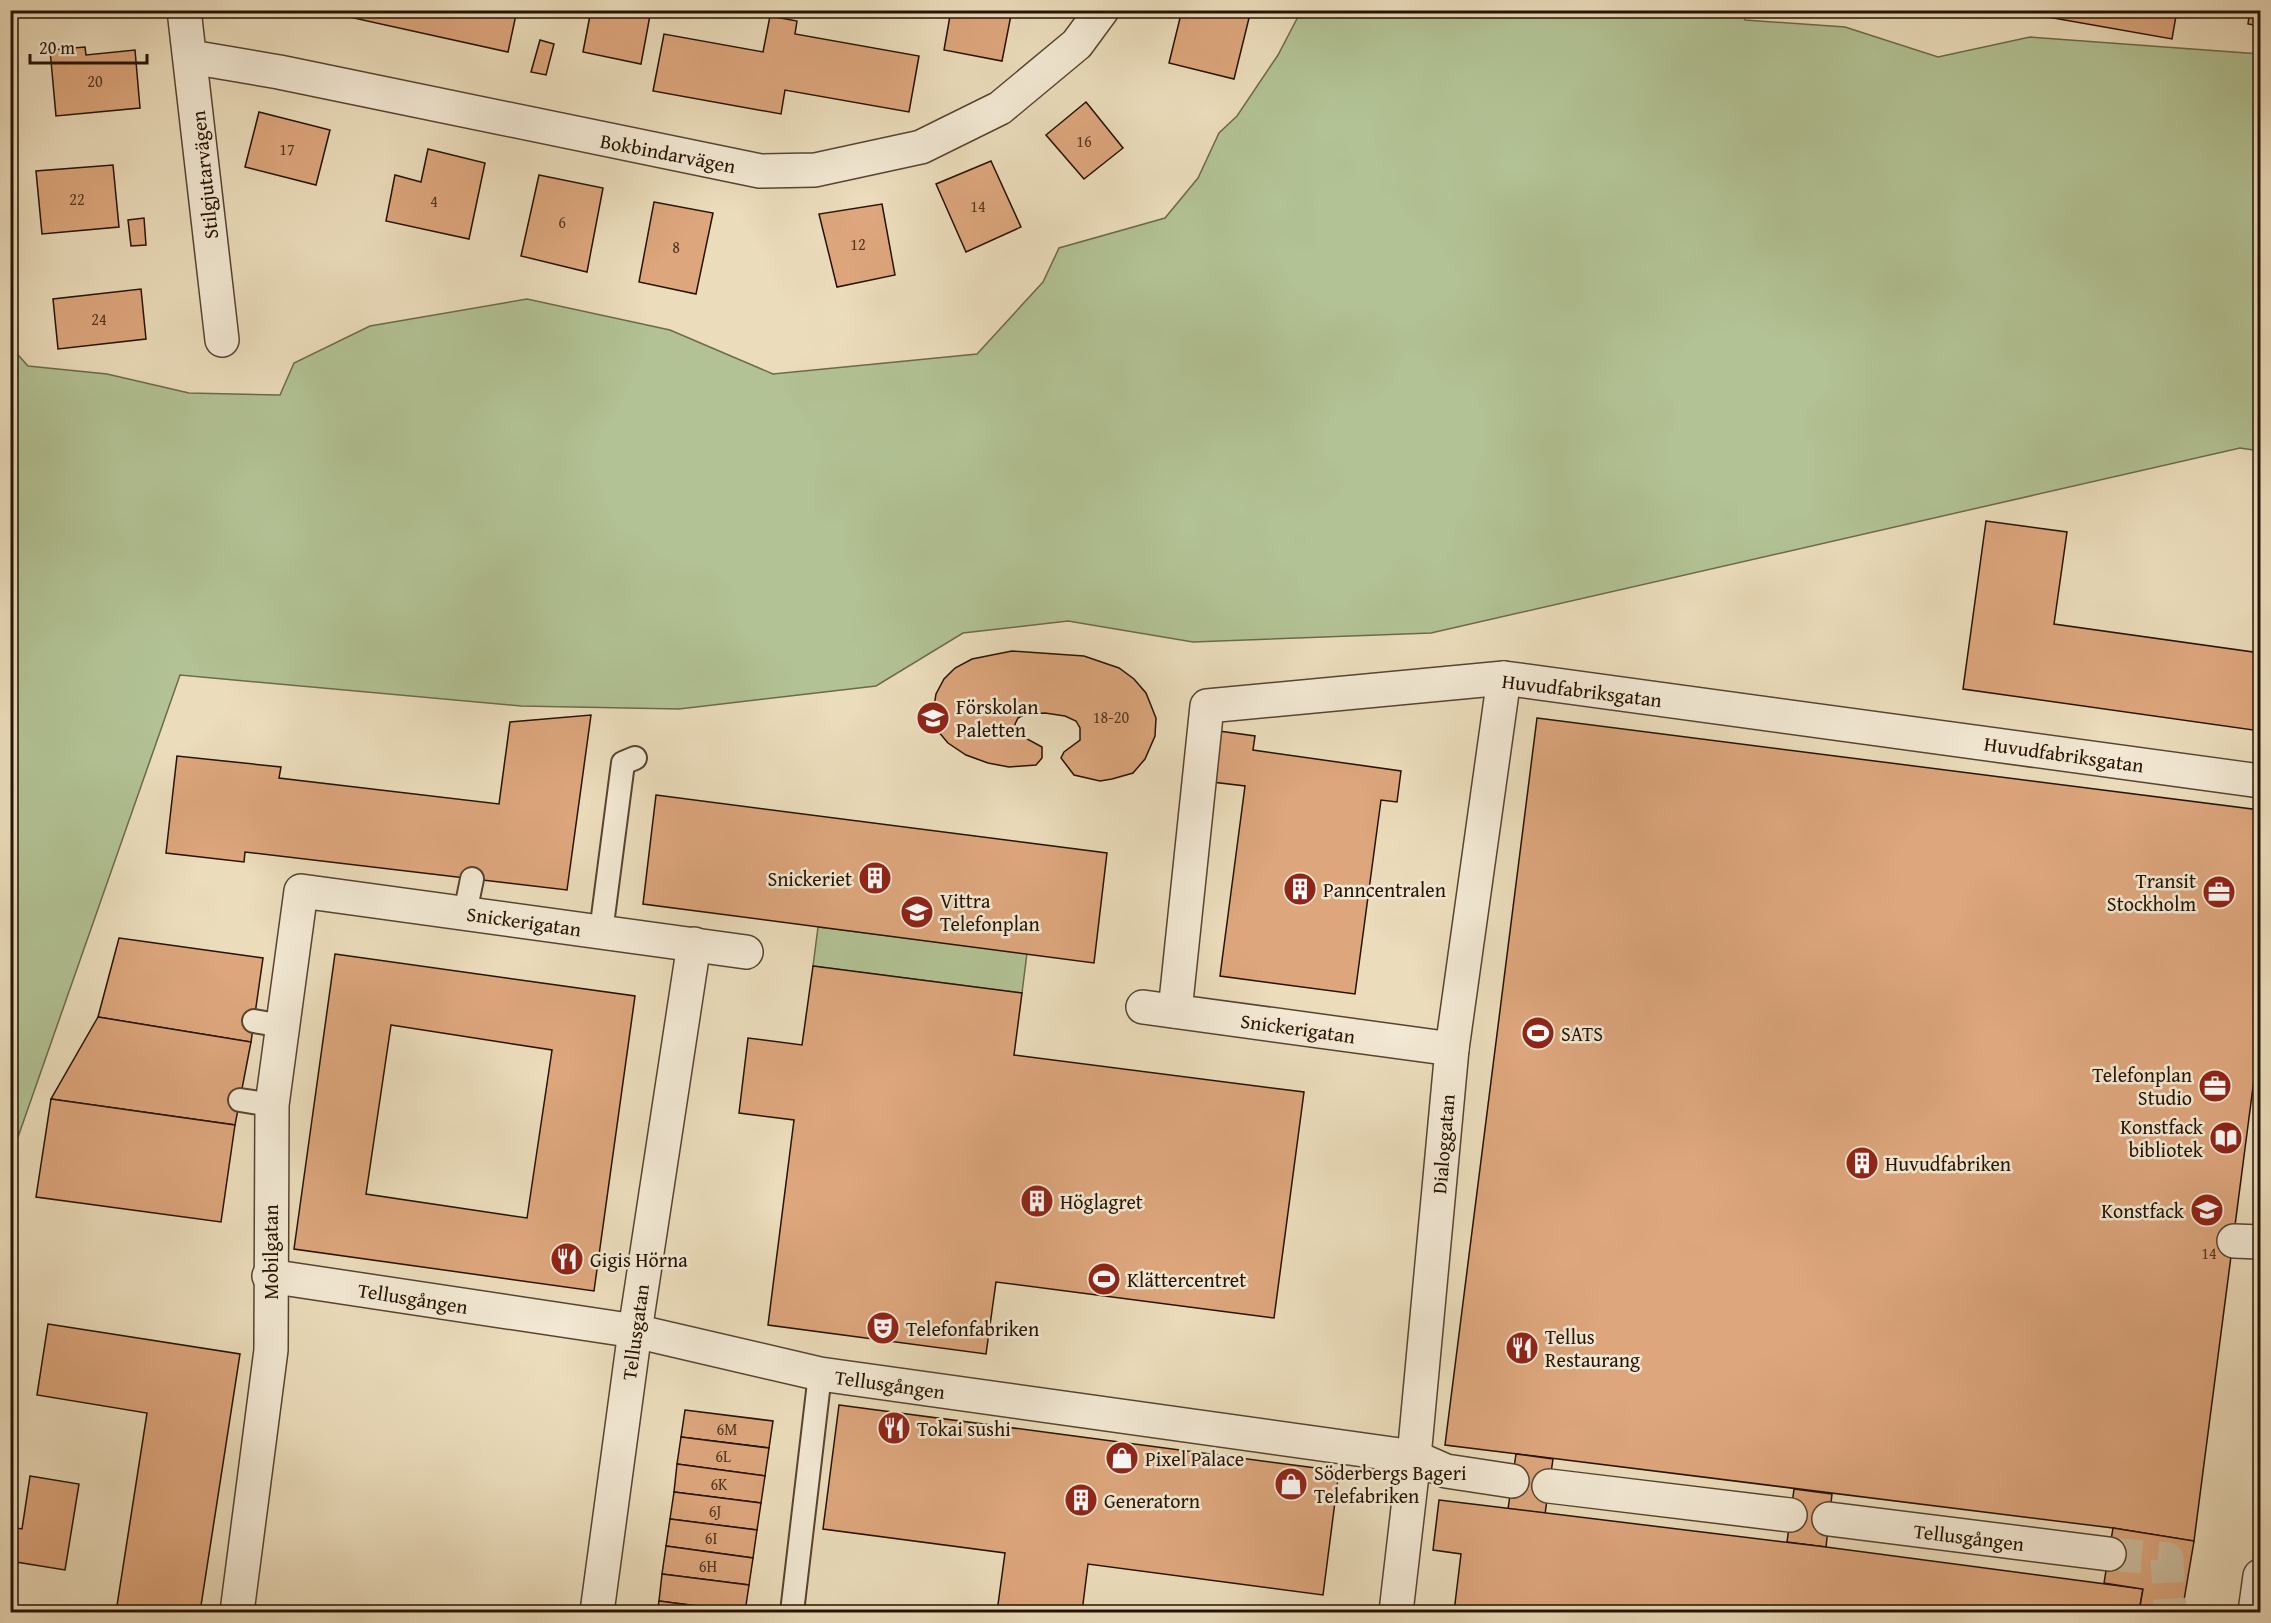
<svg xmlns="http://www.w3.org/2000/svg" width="2271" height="1623" viewBox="0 0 2271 1623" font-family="'Gentium Book Plus',serif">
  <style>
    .green { fill: #b2c294; stroke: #6c6a4a; stroke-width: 1.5 }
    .building { fill: #dda67d; stroke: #261200; stroke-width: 1.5; fill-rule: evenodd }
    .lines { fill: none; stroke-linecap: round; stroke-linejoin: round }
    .pedestrian-tunnel { stroke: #cdbe9f; stroke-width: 33; stroke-dasharray: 33 16; stroke-linecap: butt }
    .service-casing { stroke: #57442f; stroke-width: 26 }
    .pedestrian-casing { stroke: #57442f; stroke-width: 36 }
    .minor-casing { stroke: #57442f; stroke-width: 36 }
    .service { stroke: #f2e8d3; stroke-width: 22 }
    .pedestrian { stroke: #f2e8d3; stroke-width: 33 }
    .minor { stroke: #f2e8d3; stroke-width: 33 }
    .labels { text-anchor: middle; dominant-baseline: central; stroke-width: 5; stroke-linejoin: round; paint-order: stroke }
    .number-label { font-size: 16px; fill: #54371f }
    .street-label { font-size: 20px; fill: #261200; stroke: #f2e8d3 }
    .poi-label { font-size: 20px; fill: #261200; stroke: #f2e8d3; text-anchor: start }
  </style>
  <rect width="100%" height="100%" fill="#ebdcbb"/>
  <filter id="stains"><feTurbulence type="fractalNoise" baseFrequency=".00333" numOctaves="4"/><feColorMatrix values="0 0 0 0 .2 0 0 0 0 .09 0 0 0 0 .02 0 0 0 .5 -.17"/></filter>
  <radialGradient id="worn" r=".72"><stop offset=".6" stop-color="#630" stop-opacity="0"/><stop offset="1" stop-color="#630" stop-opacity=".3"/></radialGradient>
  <g class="green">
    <polygon points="1742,11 1745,20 1845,27 1938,57 2030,37 2260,54 2260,451 2240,448 1431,633 1193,642 1068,621 963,633 876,686 679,709 521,706 180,675 11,1157 11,347 28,366 107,374 189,393 280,395 294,363 370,326 527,299 670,330 773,374 977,354 1043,282 1059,248 1165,218 1198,178 1219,133 1237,116 1278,55 1301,11"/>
    <polygon points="818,927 1027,953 1022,993 813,966"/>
  </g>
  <g class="building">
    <polygon points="341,10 517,10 508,52 340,15"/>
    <polygon points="591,10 651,10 641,64 583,52"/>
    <polygon points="951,10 1012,10 1002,61 944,50"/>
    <polygon points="1182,10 1251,10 1234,79 1169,63"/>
    <polygon points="1886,10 1929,10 1928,17"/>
    <polygon points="2008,10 2177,10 2172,39"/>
    <polygon points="2250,10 2260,10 2260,26 2248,24"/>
    <polygon points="770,16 797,21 795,34 919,56 909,112 785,90 781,114 653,91 664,34 763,52"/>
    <polygon points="540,40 554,44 546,75 531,72"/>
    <polygon points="85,47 86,55 135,50 140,108 56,116 50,50"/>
    <polygon points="1086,102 1123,148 1084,179 1046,135"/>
    <polygon points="259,112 330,130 316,185 245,167"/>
    <polygon points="428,149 485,163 469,239 386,221 395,175 421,182"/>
    <polygon points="991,161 1021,227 966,252 936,184"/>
    <polygon points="113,165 119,227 42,234 36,171"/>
    <polygon points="539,175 603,188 587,272 521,256"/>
    <polygon points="654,202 713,213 696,294 639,282"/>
    <polygon points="882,204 895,275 837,287 819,214"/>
    <polygon points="144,218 146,245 131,246 128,220"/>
    <polygon points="141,289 146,339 58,349 53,299"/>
    <polygon points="1986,521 2067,532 2054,624 2260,653 2260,731 1963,689"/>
    <polygon points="1012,651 1084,656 1119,668 1134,679 1146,693 1156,718 1155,736 1145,759 1133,773 1112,779 1100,781 1074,775 1061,758 1064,752 1080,740 1080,728 1076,721 1065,716 1045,713 1025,714 1018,718 1015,724 1018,734 1042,747 1042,758 1036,765 1009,767 988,763 966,755 948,743 937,730 933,713 936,694 944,679 955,668 972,659"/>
    <polygon points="591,715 567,890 245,852 244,862 166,853 177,756 281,767 279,778 499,804 510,722"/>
    <polygon points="1537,718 2260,810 2260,1033 2194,1541 2113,1528 1445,1445"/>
    <polygon points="1219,731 1255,736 1253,750 1401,771 1397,802 1381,800 1355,994 1220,976 1245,786 1212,782"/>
    <polygon points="656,795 1107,853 1094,963 643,904"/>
    <polygon points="119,938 263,958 251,1042 98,1017"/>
    <path d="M 335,954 L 635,996 L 594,1291 L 294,1249 ZM 391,1025 L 552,1050 L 527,1218 L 366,1194 Z"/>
    <polygon points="813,966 1022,993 1014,1055 1304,1092 1274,1318 996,1282 986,1354 768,1325 794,1120 739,1113 748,1038 802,1045"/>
    <polygon points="98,1017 251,1042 235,1125 51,1099"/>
    <polygon points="51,1099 235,1125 221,1222 36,1197"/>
    <polygon points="48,1324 240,1354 200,1612 116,1612 147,1413 37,1395"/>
    <polygon points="839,1405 1339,1471 1323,1595 1088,1564 1082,1612 997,1612 1005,1553 823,1529"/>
    <polygon points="685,1410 773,1421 769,1448 681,1437"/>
    <polygon points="681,1437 769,1448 765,1476 677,1464"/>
    <polygon points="1516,1454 1553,1459 1545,1514 1508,1509"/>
    <polygon points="677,1464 765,1476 761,1503 674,1492"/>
    <polygon points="30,1476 79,1484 65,1570 10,1561 10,1527 22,1529"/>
    <polygon points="1794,1489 1832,1494 1826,1547 1787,1542"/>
    <polygon points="674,1492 761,1503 757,1530 670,1519"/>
    <polygon points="1439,1500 1826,1547 2143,1589 2139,1612 1454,1612 1461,1554 1433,1550"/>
    <polygon points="670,1519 757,1530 753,1558 666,1546"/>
    <polygon points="2113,1528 2194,1541 2182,1612 2139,1612 2143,1589 2104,1583"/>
    <polygon points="666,1546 753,1558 749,1585 662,1574"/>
    <polygon points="662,1574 749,1585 745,1612 659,1601"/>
    <polygon points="659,1601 742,1612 657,1612"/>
  </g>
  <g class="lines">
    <polyline class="pedestrian-tunnel" points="2109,1554 2167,1559 2170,1610"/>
    <g class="service-casing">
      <g id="service">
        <polyline points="465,913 472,879"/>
        <polyline points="601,932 623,763 635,758"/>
        <polyline points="254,1021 283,1026"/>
        <polyline points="240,1100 272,1105"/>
        <polyline points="792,1612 820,1374"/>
      </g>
    </g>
    <g class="pedestrian-casing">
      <g id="pedestrian">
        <polyline points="1414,1457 1446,1471 1512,1481"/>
        <polyline points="1549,1486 1790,1515"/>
        <polyline points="1829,1519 2109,1554"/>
      </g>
    </g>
    <g class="minor-casing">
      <g id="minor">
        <polyline points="184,10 222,340"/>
        <polyline points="191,57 279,72 760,171 815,170 921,147 1000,108 1077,44 1102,10"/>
        <polyline points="1143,1007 1452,1049"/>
        <polyline points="1175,1011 1207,706 1504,678 2260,781"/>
        <polyline points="2234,1241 2260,1242"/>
        <polyline points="269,1276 635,1331 820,1374 1414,1457"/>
        <polyline points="237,1612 271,1350 272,1105 301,891 746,952"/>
        <polyline points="597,1612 635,1331 694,944"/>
        <polyline points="1396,1612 1414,1457 1452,1049 1504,678"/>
        <polyline points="2255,1612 2260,1576"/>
      </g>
    </g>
    <use href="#service" class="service"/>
    <use href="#pedestrian" class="pedestrian"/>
    <use href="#minor" class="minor"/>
  </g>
  <defs>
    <g id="school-disc" transform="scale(1.725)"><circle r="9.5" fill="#8f2418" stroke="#f2e8d3"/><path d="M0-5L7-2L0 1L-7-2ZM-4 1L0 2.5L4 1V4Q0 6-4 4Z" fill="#fff"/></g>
    <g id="building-disc" transform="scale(1.725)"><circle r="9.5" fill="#8f2418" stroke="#f2e8d3"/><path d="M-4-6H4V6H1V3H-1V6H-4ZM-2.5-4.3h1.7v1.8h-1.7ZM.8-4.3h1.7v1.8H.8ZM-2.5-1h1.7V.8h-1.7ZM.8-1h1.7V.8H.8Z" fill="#fff"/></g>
    <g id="office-disc" transform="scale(1.725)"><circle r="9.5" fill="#8f2418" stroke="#f2e8d3"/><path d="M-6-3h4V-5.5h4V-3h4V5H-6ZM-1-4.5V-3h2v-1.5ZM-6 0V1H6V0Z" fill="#fff"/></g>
    <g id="stadium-disc" transform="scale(1.725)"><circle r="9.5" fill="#8f2418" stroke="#f2e8d3"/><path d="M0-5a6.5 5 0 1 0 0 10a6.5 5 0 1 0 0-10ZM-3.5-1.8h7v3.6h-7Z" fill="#fff"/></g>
    <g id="library-disc" transform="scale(1.725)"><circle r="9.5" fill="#8f2418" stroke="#f2e8d3"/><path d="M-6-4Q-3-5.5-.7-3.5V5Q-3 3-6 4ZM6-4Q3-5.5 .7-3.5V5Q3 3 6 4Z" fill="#fff"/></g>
    <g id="university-disc" transform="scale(1.725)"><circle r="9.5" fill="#8f2418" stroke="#f2e8d3"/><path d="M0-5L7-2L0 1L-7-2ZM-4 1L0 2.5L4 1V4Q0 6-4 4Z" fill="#fff"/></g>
    <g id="restaurant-disc" transform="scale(1.725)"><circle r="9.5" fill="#8f2418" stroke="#f2e8d3"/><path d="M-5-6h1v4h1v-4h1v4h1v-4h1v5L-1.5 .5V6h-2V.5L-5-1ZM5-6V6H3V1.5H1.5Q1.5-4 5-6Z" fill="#fff"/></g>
    <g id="theatre-disc" transform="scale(1.725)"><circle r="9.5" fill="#8f2418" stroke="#f2e8d3"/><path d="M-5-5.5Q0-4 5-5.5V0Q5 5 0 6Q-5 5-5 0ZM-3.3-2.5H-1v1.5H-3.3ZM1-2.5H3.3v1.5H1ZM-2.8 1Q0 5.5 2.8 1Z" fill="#fff"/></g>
    <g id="shop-disc" transform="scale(1.725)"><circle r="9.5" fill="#8f2418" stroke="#f2e8d3"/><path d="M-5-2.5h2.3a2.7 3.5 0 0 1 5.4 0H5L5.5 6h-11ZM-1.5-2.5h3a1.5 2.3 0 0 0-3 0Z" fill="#fff"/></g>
  </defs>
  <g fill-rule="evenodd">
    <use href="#school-disc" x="933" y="718"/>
    <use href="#building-disc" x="875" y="878"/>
    <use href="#building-disc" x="1300" y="889"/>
    <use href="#office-disc" x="2219" y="892"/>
    <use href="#school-disc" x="917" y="912"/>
    <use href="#stadium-disc" x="1538" y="1033"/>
    <use href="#office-disc" x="2215" y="1086"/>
    <use href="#library-disc" x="2226" y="1138"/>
    <use href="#building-disc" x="1862" y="1163"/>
    <use href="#building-disc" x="1037" y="1201"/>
    <use href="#university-disc" x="2207" y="1210"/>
    <use href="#restaurant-disc" x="567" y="1259"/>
    <use href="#stadium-disc" x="1104" y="1279"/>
    <use href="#theatre-disc" x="883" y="1328"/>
    <use href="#restaurant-disc" x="1522" y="1348"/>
    <use href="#restaurant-disc" x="894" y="1428"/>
    <use href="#shop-disc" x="1122" y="1458"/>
    <use href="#shop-disc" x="1291" y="1484"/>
    <use href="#building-disc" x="1081" y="1500"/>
  </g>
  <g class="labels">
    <g class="number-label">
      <text x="95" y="81">20</text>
      <text x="1084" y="141">16</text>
      <text x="287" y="149">17</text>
      <text x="77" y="199">22</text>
      <text x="434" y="201">4</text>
      <text x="978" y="206">14</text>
      <text x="562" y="222">6</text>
      <text x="858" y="244">12</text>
      <text x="676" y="247">8</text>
      <text x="99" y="319">24</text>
      <text x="1111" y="717">18-20</text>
      <text x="2209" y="1253">14</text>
      <text x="727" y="1429">6M</text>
      <text x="723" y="1456">6L</text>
      <text x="719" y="1484">6K</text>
      <text x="715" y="1511">6J</text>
      <text x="711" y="1538">6I</text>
      <text x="708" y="1566">6H</text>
    </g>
    <g class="street-label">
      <text transform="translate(668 153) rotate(11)">Bokbindarvägen</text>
      <text transform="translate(204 175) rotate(-96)">Stilgjutarvägen</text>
      <text transform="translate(1582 690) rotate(7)">Huvudfabriksgatan</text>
      <text transform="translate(2064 754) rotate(8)">Huvudfabriksgatan</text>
      <text transform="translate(524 921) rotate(8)">Snickerigatan</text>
      <text transform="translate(1298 1028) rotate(8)">Snickerigatan</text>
      <text transform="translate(1443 1144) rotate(-85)">Dialoggatan</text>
      <text transform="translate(270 1252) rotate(-90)">Mobilgatan</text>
      <text transform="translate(413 1298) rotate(9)">Tellusgången</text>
      <text transform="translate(635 1332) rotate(-82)">Tellusgatan</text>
      <text transform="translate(890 1384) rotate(8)">Tellusgången</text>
      <text transform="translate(1969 1537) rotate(7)">Tellusgången</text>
    </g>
    <g class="poi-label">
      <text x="956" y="706">Förskolan<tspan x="956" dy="23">Paletten</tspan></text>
      <text x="852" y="878" text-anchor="end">Snickeriet</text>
      <text x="2196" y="880" text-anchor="end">Transit<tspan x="2196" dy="23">Stockholm</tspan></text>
      <text x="1323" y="889">Panncentralen</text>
      <text x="940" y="900">Vittra<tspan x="940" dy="23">Telefonplan</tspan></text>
      <text x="1561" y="1033">SATS</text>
      <text x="2192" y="1074" text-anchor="end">Telefonplan<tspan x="2192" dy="23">Studio</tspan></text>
      <text x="2203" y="1126" text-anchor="end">Konstfack<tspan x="2203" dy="23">bibliotek</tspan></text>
      <text x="1885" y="1163">Huvudfabriken</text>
      <text x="1060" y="1201">Höglagret</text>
      <text x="2184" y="1210" text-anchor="end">Konstfack</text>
      <text x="590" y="1259">Gigis Hörna</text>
      <text x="1127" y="1279">Klättercentret</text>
      <text x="906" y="1328">Telefonfabriken</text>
      <text x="1545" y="1336">Tellus<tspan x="1545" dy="23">Restaurang</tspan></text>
      <text x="917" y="1428">Tokai sushi</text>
      <text x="1145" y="1458">Pixel Palace</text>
      <text x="1314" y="1472">Söderbergs Bageri<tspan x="1314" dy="23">Telefabriken</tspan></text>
      <text x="1104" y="1500">Generatorn</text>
    </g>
  </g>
  <rect width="2271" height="1623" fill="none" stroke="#ebdcbb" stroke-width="36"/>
  <rect x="12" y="12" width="2247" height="1599" fill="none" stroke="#261200" stroke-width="3"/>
  <rect x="18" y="18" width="2235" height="1587" fill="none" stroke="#261200" stroke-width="1.5"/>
  <path d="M30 54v9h117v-9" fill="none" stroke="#261200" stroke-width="3"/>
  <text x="39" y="54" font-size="18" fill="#261200" stroke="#f2e8d3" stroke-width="4.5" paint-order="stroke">20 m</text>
  <rect width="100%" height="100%" filter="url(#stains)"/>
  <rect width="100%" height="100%" fill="url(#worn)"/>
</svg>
